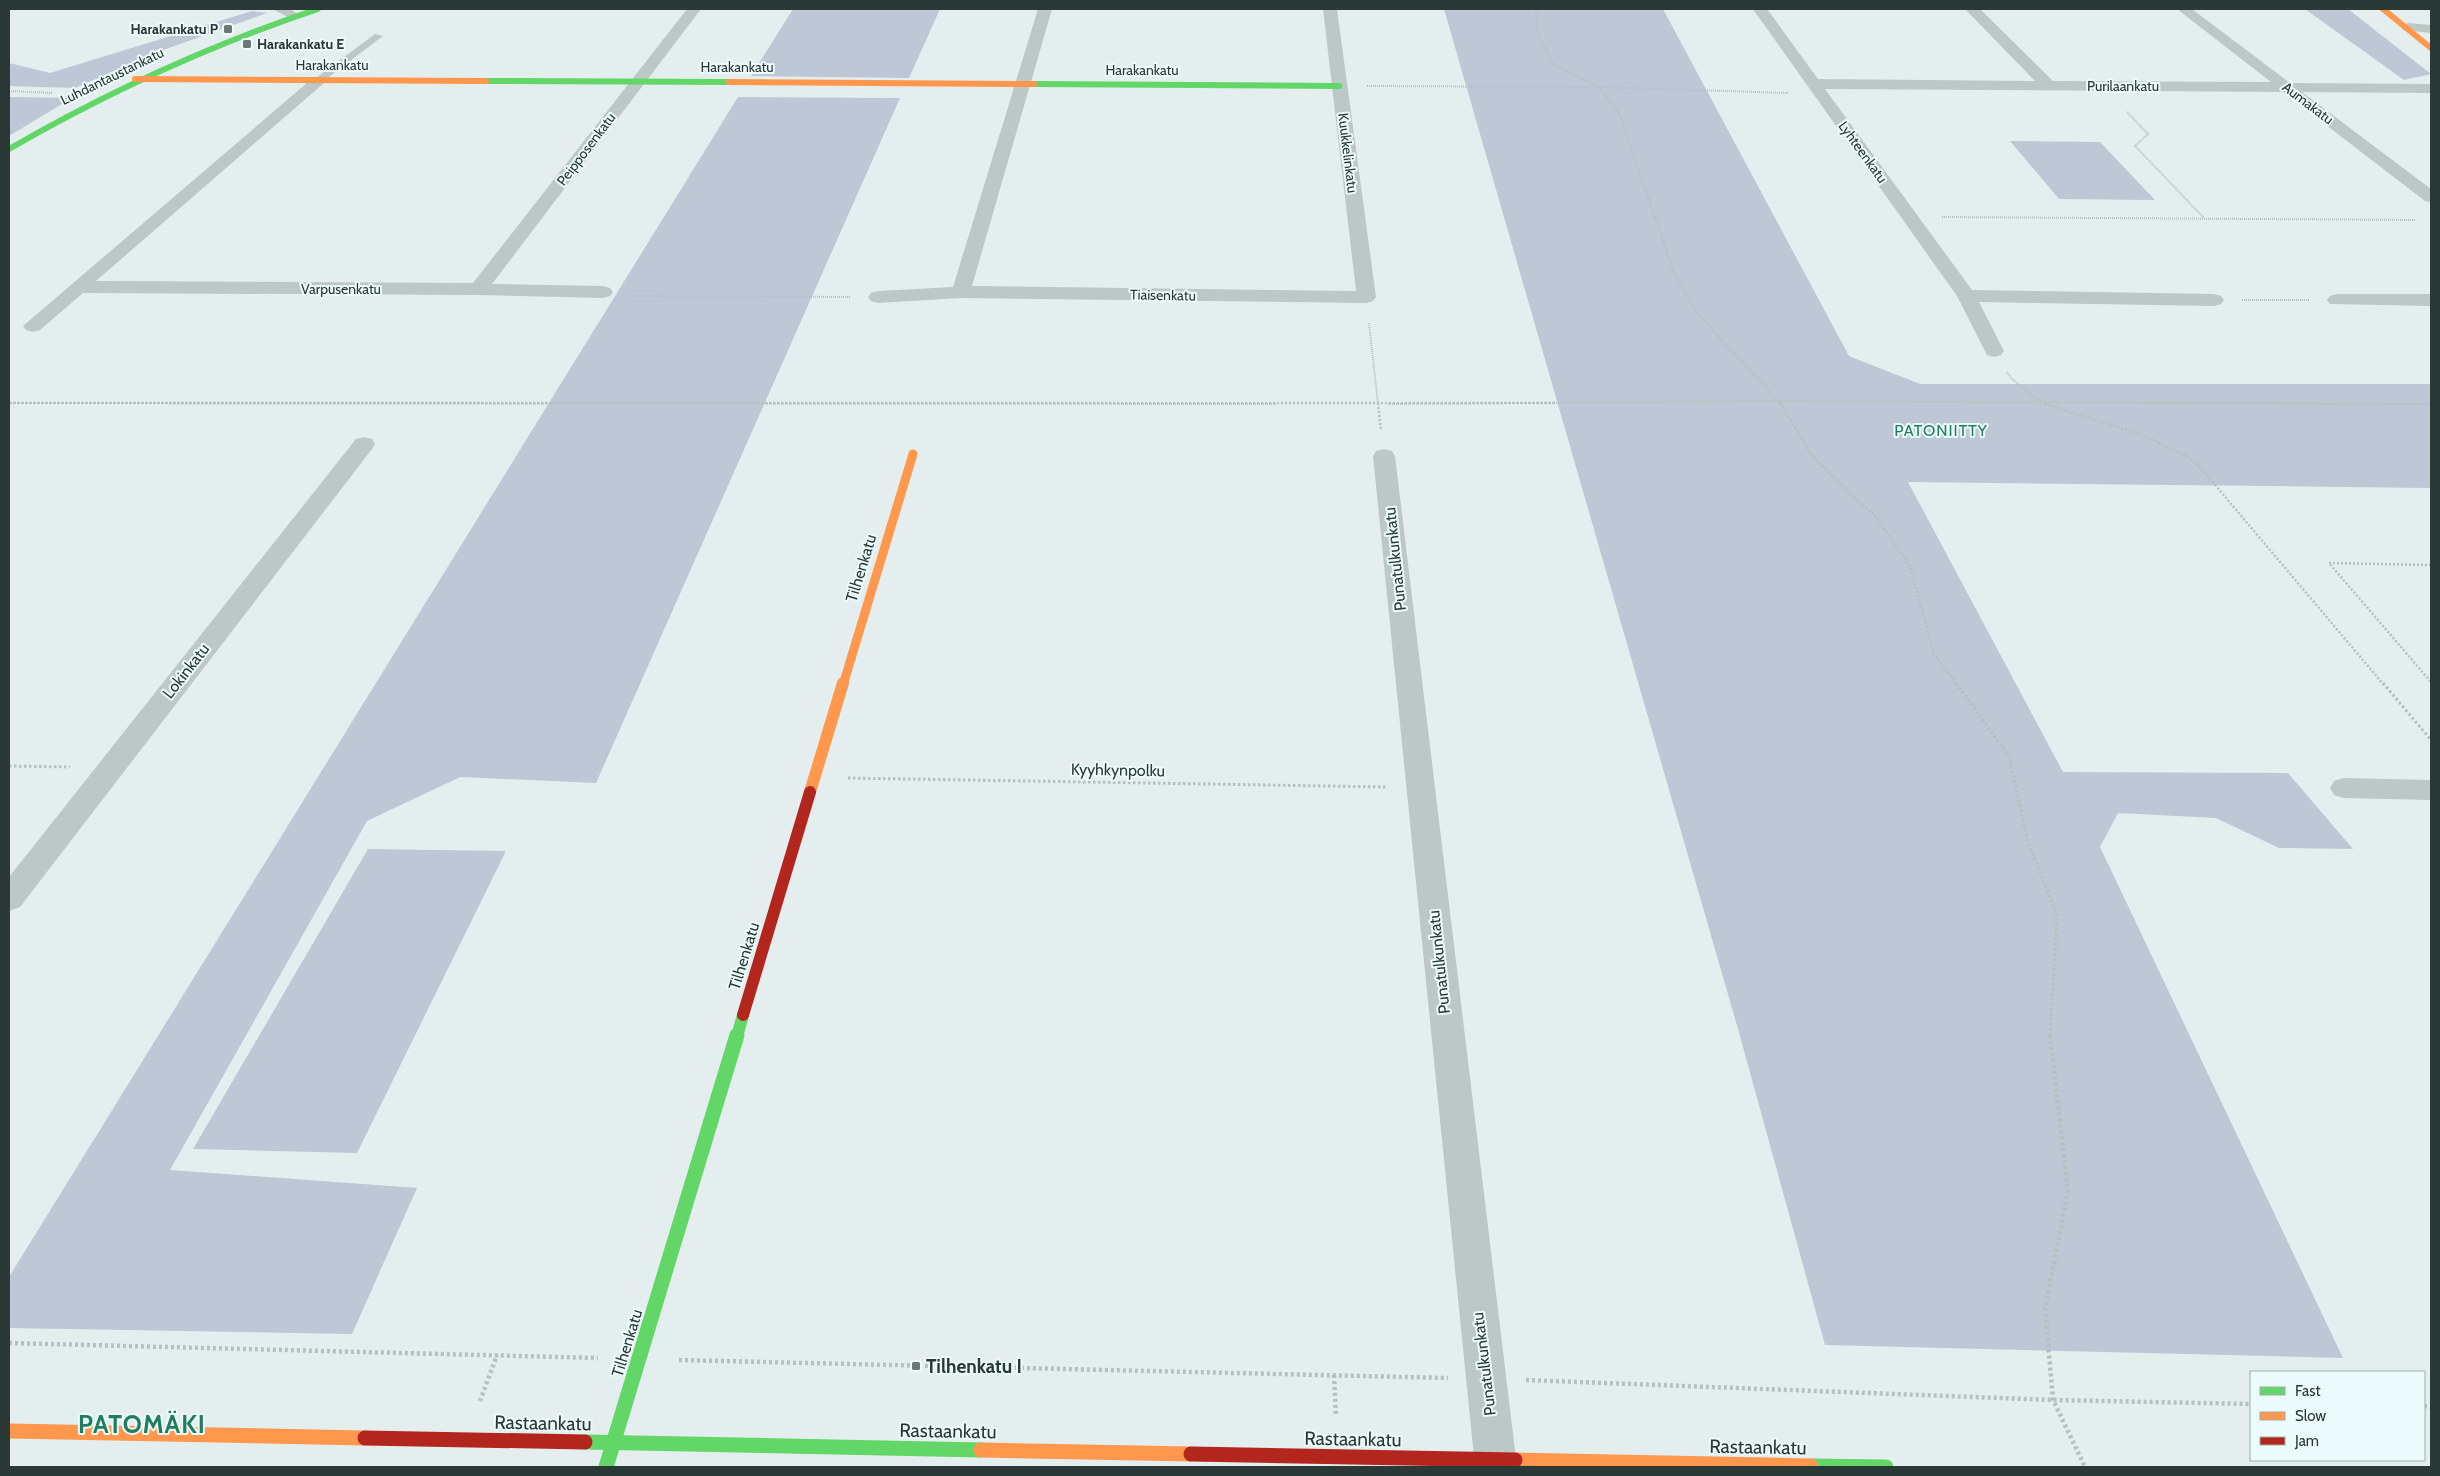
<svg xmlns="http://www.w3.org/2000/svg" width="2440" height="1476" viewBox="0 0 2440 1476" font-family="Cabin,sans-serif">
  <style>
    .green { fill: #bec7d6 }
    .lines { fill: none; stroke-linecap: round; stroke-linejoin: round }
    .path-far3 { stroke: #b4c1bf; stroke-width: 2; stroke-dasharray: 1 1; stroke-linecap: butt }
    .path-far2 { stroke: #b4c1bf; stroke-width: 2.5; stroke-dasharray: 2 2; stroke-linecap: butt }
    .path-far1 { stroke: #b4c1bf; stroke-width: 3; stroke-dasharray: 2.5 2.5; stroke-linecap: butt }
    .path { stroke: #b4c1bf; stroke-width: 4.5; stroke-dasharray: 3 3; stroke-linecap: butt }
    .lane { fill: #bcc8c6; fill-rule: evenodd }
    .street { fill: #bcc8c6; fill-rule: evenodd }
    .fast-far2 { stroke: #63d668; stroke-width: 6 }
    .fast-far1 { stroke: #63d668; stroke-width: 12 }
    .fast { stroke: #63d668; stroke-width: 15 }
    .slow-far3 { stroke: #ff974d; stroke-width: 6 }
    .slow-far2 { stroke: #ff974d; stroke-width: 9 }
    .slow-far1 { stroke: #ff974d; stroke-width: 12 }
    .slow { stroke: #ff974d; stroke-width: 15 }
    .jam-far1 { stroke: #b3261e; stroke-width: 12 }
    .jam { stroke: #b3261e; stroke-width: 15 }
    .poi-dot { fill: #6b7876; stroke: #ebfafa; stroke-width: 2 }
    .labels { text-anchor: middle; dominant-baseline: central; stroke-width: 4; stroke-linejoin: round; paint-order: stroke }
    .far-poi-label { font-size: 14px; font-weight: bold; fill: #2a3935; stroke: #ebfafa; text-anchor: end }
    .far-street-label { font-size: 14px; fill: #2a3935; stroke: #ebfafa }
    .far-quarter-label { font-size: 16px; letter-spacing: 1px; fill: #207d5d; stroke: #ebfafa }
    .street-label { font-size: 16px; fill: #2a3935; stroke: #ebfafa }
    .near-poi-label { font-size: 19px; font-weight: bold; fill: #2a3935; stroke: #ebfafa; text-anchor: start }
    .near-street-label { font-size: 19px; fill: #2a3935; stroke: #ebfafa }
    .near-district-label { font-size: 25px; font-weight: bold; letter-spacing: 1px; fill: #207d5d; stroke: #ebfafa }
  </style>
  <rect width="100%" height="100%" fill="#e4eeee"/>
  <g class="green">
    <polygon points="793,9 940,9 909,78 751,76"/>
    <polygon points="1444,9 1663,9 1849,356 1920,384 2431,384 2431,488 1908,482 2063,772 2288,773 2353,849 2279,848 2216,818 2118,813 2100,847 2343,1358 1825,1345 1738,1029"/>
    <polygon points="2305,9 2348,9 2431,74 2404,80"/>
    <polygon points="252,11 267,13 166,49 75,88 9,86 9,63 50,73"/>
    <polygon points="9,97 72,98 9,136"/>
    <polygon points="738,97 900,98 596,783 460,777 367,821 170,1170 417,1188 352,1334 9,1328 9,1277"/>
    <polygon points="2010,141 2100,142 2155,200 2059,199"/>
    <polygon points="368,849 506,851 357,1153 193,1149"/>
  </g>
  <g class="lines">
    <g class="path-far3">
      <polyline points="1536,9 1537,32 1553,64 1599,87 1620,115 1673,270 1696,312 1781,404"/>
      <polyline points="1367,86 1599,87 1788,93"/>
      <polyline points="9,91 53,93"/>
      <polyline points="2127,112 2148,134 2135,146 2204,218"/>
      <polyline points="1942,217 2416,220"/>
      <polyline points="631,296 850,297"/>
      <polyline points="2242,300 2309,300"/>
      <polyline points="1369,323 1378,404"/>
      <polyline points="2007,372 2011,378 2039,401"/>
      <polyline points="9,403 1277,404"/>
      <polyline points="1388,404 1779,401 2415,404"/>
    </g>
    <g class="path-far2">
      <polyline points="9,403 1555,403"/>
      <polyline points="1378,403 1381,431"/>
      <polyline points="1780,403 1813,457 1875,516 1910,566 1934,654 1957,685"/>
      <polyline points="2143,403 2431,404"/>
      <polyline points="2045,404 2143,435 2194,460 2384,685"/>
      <polyline points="2431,565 2329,563 2431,682"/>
    </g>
    <g class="path-far1">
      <polyline points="1956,683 2009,756 2028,842 2057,915 2050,1036"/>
      <polyline points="2383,683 2431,740"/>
      <polyline points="9,766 70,767"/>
      <polyline points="848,778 1387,787"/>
    </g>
    <g class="path">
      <polyline points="2050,1035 2068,1191 2045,1308 2053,1400 2085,1467"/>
      <polyline points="9,1343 598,1358"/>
      <polyline points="679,1360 1448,1378"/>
      <polyline points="1334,1375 1336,1417"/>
      <polyline points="1526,1380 2053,1400 2251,1404"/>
      <polyline points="480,1401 497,1355"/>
      <polyline points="2424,1406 2431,1407"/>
    </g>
    <polygon class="lane" points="375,34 383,36 322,82 316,82 316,78"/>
    <g class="street">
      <polygon points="272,9 290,9 301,16 294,20"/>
      <polygon points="687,9 701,9 492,284 603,286 610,288 613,292 610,296 603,298 478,295 83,293 40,330 33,332 26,330 23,326 314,77 324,77 327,80 324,83 96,281 473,283"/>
      <polygon points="1038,9 1052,9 972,286 1356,291 1323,9 1337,9 1376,297 1373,301 1366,303 961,298 878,303 871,301 868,297 871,293 878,291 953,287"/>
      <polygon points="1753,9 1767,9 1818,79 2035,81 1965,9 1980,9 2053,81 2271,82 2177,9 2192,9 2290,83 2431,84 2431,93 2302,92 2431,189 2431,202 2425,201 2283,92 1825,89 1972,290 2214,294 2221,296 2224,300 2221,304 2214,306 1979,302 2004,351 2001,355 1994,357 1987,355 1957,296"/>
      <polygon points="2408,23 2431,25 2431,33 2403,30 2401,27"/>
      <polygon points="2337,294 2431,294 2431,306 2330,304 2327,300 2330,296"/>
      <polygon points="364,437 372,439 375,444 372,449 20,907 9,911 9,877 356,439"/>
      <polygon points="1384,449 1392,451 1395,456 1517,1467 1475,1467 1373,456 1376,451"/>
      <polygon points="2344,778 2431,780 2431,800 2344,798 2334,795 2330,788 2334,781"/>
    </g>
    <g class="fast-far2">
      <polyline points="486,81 729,82"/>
      <polyline points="1034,84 1339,86"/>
      <path d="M 9,149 C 108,92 210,45 318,9"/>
    </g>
    <polyline class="fast-far1" points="737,1036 743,1015"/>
    <g class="fast">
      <polyline points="585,1442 981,1450"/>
      <polyline points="1811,1466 1886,1467"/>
      <polyline points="606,1467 737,1035"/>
    </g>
    <g class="slow-far3">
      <polyline points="2383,9 2431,48"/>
      <polyline points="135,79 486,81"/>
      <polyline points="729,82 1034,84"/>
    </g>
    <polyline class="slow-far2" points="843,685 913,454"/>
    <polyline class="slow-far1" points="810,792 843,683"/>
    <g class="slow">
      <polyline points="9,1431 365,1438"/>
      <polyline points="981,1450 1191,1454"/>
      <polyline points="1515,1460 1811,1466"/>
    </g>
    <polyline class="jam-far1" points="743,1015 810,792"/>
    <g class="jam">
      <polyline points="365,1438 585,1442"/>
      <polyline points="1191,1454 1515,1460"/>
    </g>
  </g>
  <g class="poi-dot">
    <rect x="223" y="24" width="10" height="10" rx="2.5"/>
    <rect x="242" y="39" width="10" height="10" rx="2.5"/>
    <rect x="911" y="1361" width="10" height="10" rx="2.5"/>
  </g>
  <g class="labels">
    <g class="far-poi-label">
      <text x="218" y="29">Harakankatu P</text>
      <text x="257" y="44" text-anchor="start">Harakankatu E</text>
    </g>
    <g class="far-street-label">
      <text x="332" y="65">Harakankatu</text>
      <text x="737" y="67">Harakankatu</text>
      <text x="1142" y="70">Harakankatu</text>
      <text transform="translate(112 76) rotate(-26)">Luhdantaustankatu</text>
      <text x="2123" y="86">Purilaankatu</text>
      <text transform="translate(2308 103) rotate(37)">Aumakatu</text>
      <text transform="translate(586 149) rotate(-53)">Peipposenkatu</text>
      <text transform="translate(1863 152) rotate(54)">Lyhteenkatu</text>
      <text transform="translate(1348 153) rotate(83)">Kuukkelinkatu</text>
      <text x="341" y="289">Varpusenkatu</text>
      <text transform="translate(1163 295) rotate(1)">Tiaisenkatu</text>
    </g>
    <g class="far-quarter-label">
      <text x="1941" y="430">PATONIITTY</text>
    </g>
    <g class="street-label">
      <text transform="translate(1395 559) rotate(-96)">Punatulkunkatu</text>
      <text transform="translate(861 568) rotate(-73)">Tilhenkatu</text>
      <text transform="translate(186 671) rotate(-52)">Lokinkatu</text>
      <text transform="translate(1118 770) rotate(1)">Kyyhkynpolku</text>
      <text transform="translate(744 956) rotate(-73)">Tilhenkatu</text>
      <text transform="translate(1439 962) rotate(-96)">Punatulkunkatu</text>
      <text transform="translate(627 1343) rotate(-73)">Tilhenkatu</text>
      <text transform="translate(1484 1364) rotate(-97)">Punatulkunkatu</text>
    </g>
    <g class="near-poi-label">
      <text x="926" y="1366">Tilhenkatu I</text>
    </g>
    <g class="near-street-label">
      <text transform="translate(543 1423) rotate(1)">Rastaankatu</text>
      <text transform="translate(948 1431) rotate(1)">Rastaankatu</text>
      <text transform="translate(1353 1439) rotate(1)">Rastaankatu</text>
      <text transform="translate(1758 1447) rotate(1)">Rastaankatu</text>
    </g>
    <g class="near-district-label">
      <text x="142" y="1424">PATOMÄKI</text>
    </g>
  </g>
  <rect width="2440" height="1476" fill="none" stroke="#2a3935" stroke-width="20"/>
  <rect x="2250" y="1371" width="175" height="90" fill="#ebfafa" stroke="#9eadab"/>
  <rect x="2260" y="1387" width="25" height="8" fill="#63d668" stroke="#9eadab"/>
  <text x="2295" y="1396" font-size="15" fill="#2a3935">Fast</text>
  <rect x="2260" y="1412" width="25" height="8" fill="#ff974d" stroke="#9eadab"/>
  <text x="2295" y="1421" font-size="15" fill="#2a3935">Slow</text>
  <rect x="2260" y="1437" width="25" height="8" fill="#b3261e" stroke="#9eadab"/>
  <text x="2295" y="1446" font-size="15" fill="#2a3935">Jam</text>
</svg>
